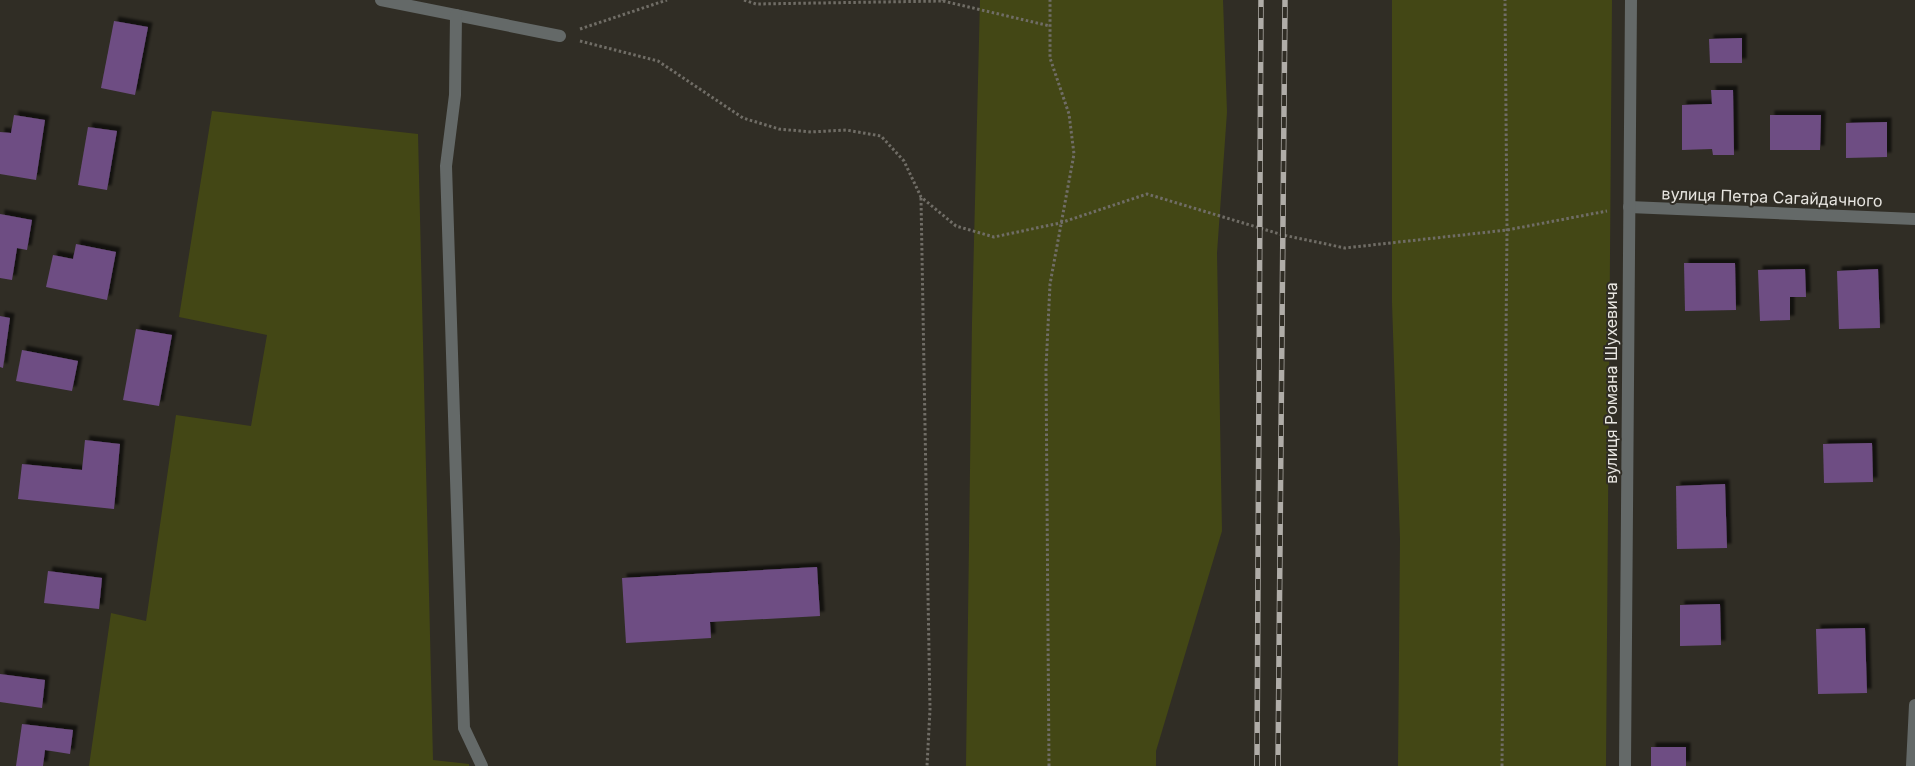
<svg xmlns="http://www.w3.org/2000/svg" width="1915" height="766" viewBox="0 0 1915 766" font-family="Inter,sans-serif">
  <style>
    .green { fill: #434715 }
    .building { fill: #6e4e83; filter: url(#shadow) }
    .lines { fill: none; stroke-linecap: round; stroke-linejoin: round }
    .path { stroke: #706d66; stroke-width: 3; stroke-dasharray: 2.5 2.5; stroke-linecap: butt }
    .minor { stroke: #646968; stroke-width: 12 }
    .rail-casing { stroke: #b0ada8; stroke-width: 5.5 }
    .rail { stroke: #302d25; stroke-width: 4; stroke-dasharray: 11; stroke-linecap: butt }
    .labels { text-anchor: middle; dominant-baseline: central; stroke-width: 4; stroke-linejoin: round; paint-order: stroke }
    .street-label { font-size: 16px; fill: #e7e5e0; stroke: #302d25 }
  </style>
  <defs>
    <filter id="shadow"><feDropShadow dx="4.5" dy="-4.5" stdDeviation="1" flood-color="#0009"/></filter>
  </defs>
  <rect width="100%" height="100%" fill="#302d25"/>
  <g class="green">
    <polygon points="980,0 1223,0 1227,112 1217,253 1222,531 1156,751 1156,766 966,766 972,322"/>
    <polygon points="1392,0 1612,0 1606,766 1398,766 1400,539 1392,303"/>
    <polygon points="212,111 418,134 433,760 469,764 469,766 89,766 111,613 146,621 176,415 251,426 267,335 179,317"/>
  </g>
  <g class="building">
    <polygon points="114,21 148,27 135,95 101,88"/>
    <polygon points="1742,38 1742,63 1710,63 1709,39"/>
    <polygon points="1711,90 1733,90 1734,155 1713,155 1712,149 1682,150 1682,105 1712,104"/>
    <polygon points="14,115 45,120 36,180 0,174 0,132 11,133"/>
    <polygon points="1770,115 1821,115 1820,150 1770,150"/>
    <polygon points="1887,122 1887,157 1846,158 1846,123"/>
    <polygon points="88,127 117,131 107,190 78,185"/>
    <polygon points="0,214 32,220 27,250 17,248 12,280 0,278"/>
    <polygon points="76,244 116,252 107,300 46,287 53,255 73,259"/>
    <polygon points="1684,263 1735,263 1736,310 1685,311"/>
    <polygon points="1805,269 1806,297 1790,297 1790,320 1760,321 1758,270"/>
    <polygon points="1878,269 1880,328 1839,329 1837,271"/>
    <polygon points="0,316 10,318 3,368 0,367"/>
    <polygon points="136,329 172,335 159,406 123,400"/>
    <polygon points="22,350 78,361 72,391 16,381"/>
    <polygon points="85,440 120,444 114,509 18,499 22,464 82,470"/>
    <polygon points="1872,443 1873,482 1824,483 1823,444"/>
    <polygon points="1725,484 1727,548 1677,549 1676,486"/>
    <polygon points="817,567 820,616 710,622 711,638 626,643 622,578"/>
    <polygon points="48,571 102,578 99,609 44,603"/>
    <polygon points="1720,604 1721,645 1680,646 1680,605"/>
    <polygon points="1865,628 1867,693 1818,694 1816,629"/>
    <polygon points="0,674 45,680 42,708 0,702"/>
    <polygon points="22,724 73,730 70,754 45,750 43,766 16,766"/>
    <rect x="1651" y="747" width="35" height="19"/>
  </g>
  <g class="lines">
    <g class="path">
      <polyline points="744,0 756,4 943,1 943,0"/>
      <polyline points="943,1 1050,26"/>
      <polyline points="580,29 667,0"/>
      <polyline points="580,41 658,61 743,118 779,129 811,132 846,130 881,136 904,161 921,197 956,226 994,237 1060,223 1147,194 1283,235 1345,248 1507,230 1607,211"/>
      <polyline points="921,198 930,709 927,766"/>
      <polyline points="1049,766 1046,368 1050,284 1074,154 1069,114 1050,58 1050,0"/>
      <polyline points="1502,766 1507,230 1505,0"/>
    </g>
    <g class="minor">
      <polyline points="381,0 560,36"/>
      <polyline points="456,15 455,95 446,166 464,728 482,766"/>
      <polyline points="1629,207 1915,219"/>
      <polyline points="1625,766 1631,0"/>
      <polyline points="1912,766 1915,705"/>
    </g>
    <g class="rail-casing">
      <g id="rail">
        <polyline points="1257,766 1261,0"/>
        <polyline points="1278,766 1285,0"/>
      </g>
    </g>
    <use href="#rail" class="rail"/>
  </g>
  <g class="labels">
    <g class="street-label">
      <text transform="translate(1772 197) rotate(2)">вулиця Петра Сагайдачного</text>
      <text transform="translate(1611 383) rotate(-90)">вулиця Романа Шухевича</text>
    </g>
  </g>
</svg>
